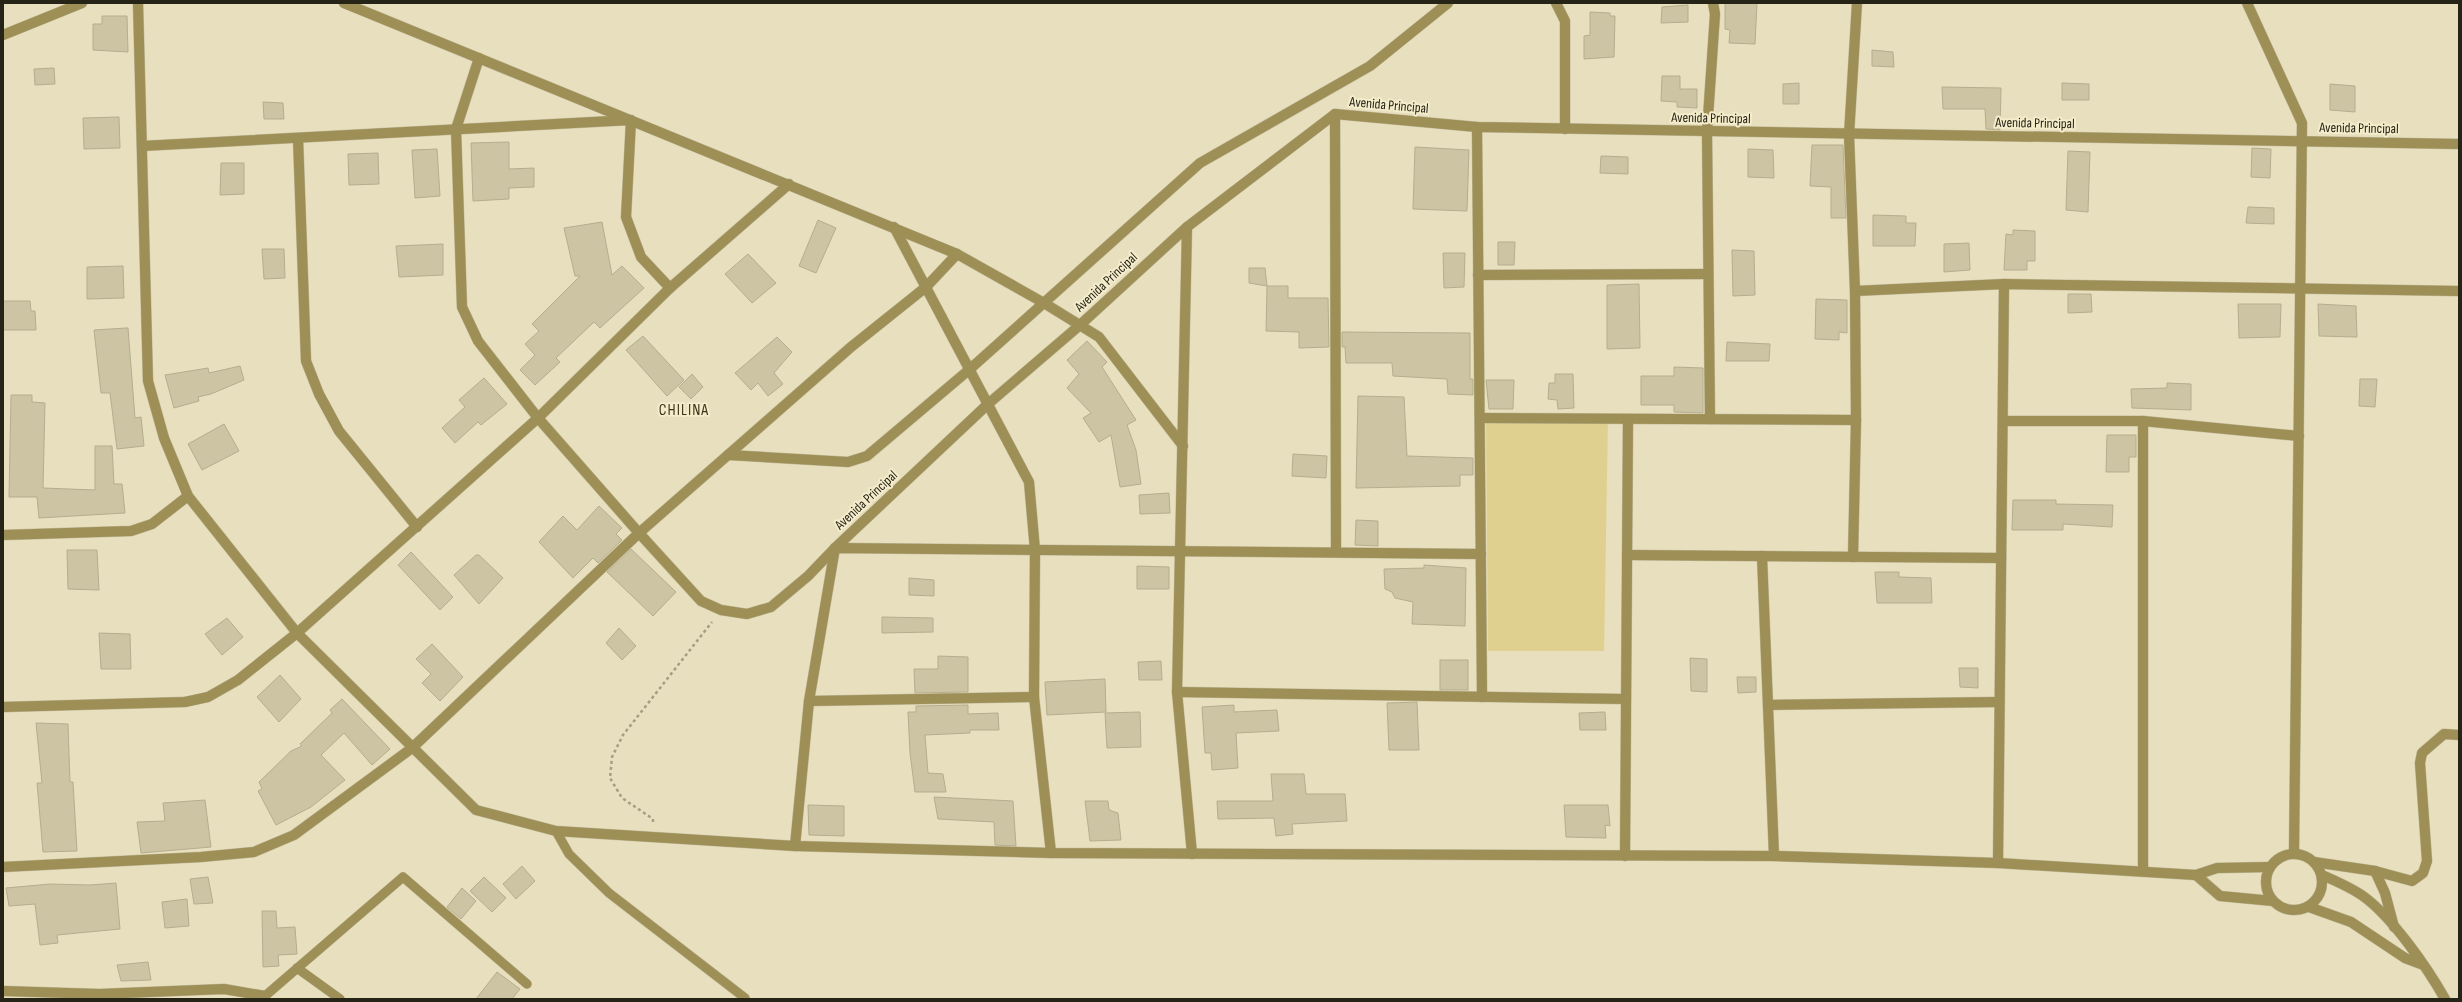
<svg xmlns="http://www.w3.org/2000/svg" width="2462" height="1002" viewBox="0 0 2462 1002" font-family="'Sofia Sans Condensed',sans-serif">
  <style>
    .pitch { fill: #e0d08f }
    .building { fill: #ccc4a3; stroke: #b5ad8d }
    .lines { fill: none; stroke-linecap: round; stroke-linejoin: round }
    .service-casing { stroke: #c4bd9f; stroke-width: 10 }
    .minor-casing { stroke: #c4bd9f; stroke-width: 11 }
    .tertiary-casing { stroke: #c4bd9f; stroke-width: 11 }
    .path { stroke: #a49e84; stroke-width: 2.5; stroke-dasharray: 3 3; stroke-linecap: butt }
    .service { stroke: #9d8f56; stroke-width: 9 }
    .minor { stroke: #9d8f56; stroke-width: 10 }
    .tertiary { stroke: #9d8f56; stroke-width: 10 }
    .labels { text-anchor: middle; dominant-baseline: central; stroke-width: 4; stroke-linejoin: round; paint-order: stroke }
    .street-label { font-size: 14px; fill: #262317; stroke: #f4ecca }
    .quarter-label { font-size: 16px; letter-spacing: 1px; fill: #3b3418; stroke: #f4ecca }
  </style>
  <rect width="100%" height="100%" fill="#e7dfbd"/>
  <polygon class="pitch" points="1486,418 1608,418 1604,651 1488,651"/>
  <g class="building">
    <polygon points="1725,3 1757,3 1755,44 1729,43 1730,30 1725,29"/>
    <polygon points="1688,5 1688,22 1661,23 1662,7"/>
    <polygon points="1590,12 1610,13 1610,16 1615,16 1614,57 1584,59 1584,36 1590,35"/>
    <polygon points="102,16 127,16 128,52 93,50 93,24 102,24"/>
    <polygon points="1872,50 1893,52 1894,67 1872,66"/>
    <polygon points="54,68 55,84 35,85 34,69"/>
    <polygon points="1662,76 1680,76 1680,89 1697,89 1697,108 1677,107 1677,102 1661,101"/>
    <polygon points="1799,83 1799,104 1783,104 1783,84"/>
    <polygon points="2062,83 2089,84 2089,100 2062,100"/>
    <polygon points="2330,84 2355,86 2355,112 2330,110"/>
    <polygon points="1942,87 2001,88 2000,130 1986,129 1985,109 1943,109"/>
    <polygon points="263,102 283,103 284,119 264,119"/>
    <polygon points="119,117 120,148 84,149 83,118"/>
    <polygon points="509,142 509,169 534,168 534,187 509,188 509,199 473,201 471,143"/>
    <polygon points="1812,145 1843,145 1846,218 1831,218 1831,187 1810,186"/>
    <polygon points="1415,147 1469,150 1467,211 1413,209"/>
    <polygon points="2252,148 2271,149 2270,178 2251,177"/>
    <polygon points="437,149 440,196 415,198 412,150"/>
    <polygon points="1748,149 1773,150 1774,178 1748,177"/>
    <polygon points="2068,151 2090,152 2088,212 2066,210"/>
    <polygon points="378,153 379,184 349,185 348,154"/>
    <polygon points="1601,156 1628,157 1628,174 1600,173"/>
    <polygon points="221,163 244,163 244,194 220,195"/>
    <polygon points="2248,207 2274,208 2274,224 2246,223"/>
    <polygon points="1873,215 1906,216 1906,223 1916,223 1915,246 1873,246"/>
    <polygon points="818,220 836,228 816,273 799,266"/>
    <polygon points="602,222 612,275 622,266 644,288 600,328 594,322 556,358 560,362 535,385 520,370 535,355 525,344 539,331 532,324 580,276 575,276 564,228"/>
    <polygon points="2013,230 2035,231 2035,261 2027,261 2027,270 2004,270 2006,234 2013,235"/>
    <polygon points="1498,242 1515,242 1514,265 1498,265"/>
    <polygon points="1969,243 1970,270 1944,272 1944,244"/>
    <polygon points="443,244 443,275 399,277 396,246"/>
    <polygon points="262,249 284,249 285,278 264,279"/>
    <polygon points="1732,250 1754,251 1755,295 1733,296"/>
    <polygon points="1443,253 1465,253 1464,287 1444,288"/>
    <polygon points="748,254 776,283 752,303 725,274"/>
    <polygon points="123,266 124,298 87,299 87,267"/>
    <polygon points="1249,268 1265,268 1267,286 1249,283"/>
    <polygon points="1639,284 1640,348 1607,349 1607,285"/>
    <polygon points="1267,286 1288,286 1288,298 1328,298 1329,347 1299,348 1299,332 1266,331"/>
    <polygon points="2068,294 2091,294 2092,312 2068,313"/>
    <polygon points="1816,299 1847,300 1847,333 1839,332 1839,340 1815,339"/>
    <polygon points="3,301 30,301 31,311 35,311 36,330 3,330"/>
    <polygon points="2238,304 2281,304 2280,337 2239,338"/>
    <polygon points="2318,304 2356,306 2357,337 2319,336"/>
    <polygon points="126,328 128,328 135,418 141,417 144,446 117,449 110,393 101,393 94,330"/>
    <polygon points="1342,332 1470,333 1470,379 1473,379 1473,395 1448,394 1447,379 1393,376 1392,363 1346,363 1345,347 1342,347"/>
    <polygon points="643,336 684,380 667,396 626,350"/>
    <polygon points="777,337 792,352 774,373 783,384 768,396 758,383 751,390 735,373"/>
    <polygon points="1087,341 1107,362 1102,367 1136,420 1127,425 1136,450 1141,484 1120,487 1111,435 1099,442 1083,418 1091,413 1067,388 1079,374 1067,360"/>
    <polygon points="1727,342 1770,344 1769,361 1726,361"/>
    <polygon points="240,366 244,380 211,394 198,397 199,401 174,408 165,375 208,368 209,373"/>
    <polygon points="1674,367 1703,368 1703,413 1674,412 1674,405 1641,405 1641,376 1674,376"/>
    <polygon points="692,374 703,387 691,399 679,387"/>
    <polygon points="1555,374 1573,374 1574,408 1558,409 1557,400 1548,399 1549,383 1555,383"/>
    <polygon points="484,378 507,404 481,425 478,422 455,443 442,428 465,407 459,400"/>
    <polygon points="2360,379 2377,379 2375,407 2359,406"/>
    <polygon points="1486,380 1514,380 1513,409 1489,409"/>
    <polygon points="2167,383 2191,384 2191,410 2132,408 2131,389 2167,388"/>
    <polygon points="11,395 32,395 32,402 45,403 43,488 95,490 95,446 112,446 114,484 122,484 125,513 39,518 37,497 9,497"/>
    <polygon points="1358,396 1404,397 1407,456 1473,458 1473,475 1460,475 1460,486 1356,488"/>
    <polygon points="224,424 239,451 202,470 188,444"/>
    <polygon points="2107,435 2136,435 2136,457 2129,457 2129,472 2106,472"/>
    <polygon points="1293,454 1327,456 1326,478 1292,476"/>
    <polygon points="1169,493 1170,513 1140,514 1139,495"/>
    <polygon points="2013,500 2056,500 2056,504 2113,505 2112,527 2063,524 2063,530 2012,530"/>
    <polygon points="599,506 622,528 616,534 622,540 598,563 593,558 573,578 539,542 563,516 577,530"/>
    <polygon points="1356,520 1378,521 1378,546 1355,545"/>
    <polygon points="631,549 676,592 653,616 607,572"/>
    <polygon points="67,550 97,550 99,590 68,589"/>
    <polygon points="411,552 453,597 440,610 398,565"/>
    <polygon points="476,555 479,555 503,578 479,604 454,575"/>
    <polygon points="1424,565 1466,568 1465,626 1412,624 1413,602 1395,598 1392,592 1385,589 1384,569 1424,568"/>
    <polygon points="1137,566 1169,567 1169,589 1137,589"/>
    <polygon points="1875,572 1899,572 1899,577 1931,578 1932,603 1877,603"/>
    <polygon points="909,578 934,580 934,596 909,595"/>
    <polygon points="882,617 933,618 933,632 882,633"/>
    <polygon points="227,618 243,637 222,655 205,634"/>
    <polygon points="619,628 636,646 622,660 606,643"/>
    <polygon points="99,633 130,634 131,669 101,669"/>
    <polygon points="432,644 463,677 440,701 422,683 431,674 416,659"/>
    <polygon points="938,656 968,657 968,692 915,693 914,669 938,669"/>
    <polygon points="1690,658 1707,659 1707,692 1691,691"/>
    <rect x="1440" y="660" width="28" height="30"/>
    <polygon points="1161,661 1162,680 1139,680 1138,662"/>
    <polygon points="1959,668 1978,668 1978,688 1960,687"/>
    <polygon points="280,675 301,699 279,722 257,697"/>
    <polygon points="1737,677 1756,677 1756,692 1738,693"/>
    <polygon points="1105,679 1106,712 1047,715 1045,682"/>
    <polygon points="342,699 390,749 372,765 344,733 321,755 345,780 311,807 276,825 258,791 262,789 259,782 291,751 302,746 300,744 332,713 330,710"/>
    <polygon points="1417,702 1419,750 1389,750 1387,703"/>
    <polygon points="968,705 968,714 998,713 999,730 970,730 970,733 925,735 928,773 943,774 946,792 915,792 910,753 908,712 916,712 916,706"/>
    <polygon points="1234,705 1234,712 1277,710 1279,731 1236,733 1238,768 1212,770 1211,753 1205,753 1202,707"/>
    <polygon points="1140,712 1141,747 1107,748 1105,713"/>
    <polygon points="1605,712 1606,730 1580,730 1579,713"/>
    <polygon points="36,723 68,724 70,782 73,782 77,851 43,852 37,783 42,783"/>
    <polygon points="1271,774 1304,774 1306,794 1345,794 1347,821 1292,824 1293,834 1276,836 1274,818 1218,819 1217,801 1273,801"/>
    <polygon points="934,797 1013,801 1016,846 995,845 994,822 938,819"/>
    <polygon points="205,800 211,847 141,853 137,822 165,821 163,803"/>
    <polygon points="1085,801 1108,801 1109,810 1118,813 1121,840 1090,841"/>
    <polygon points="808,805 844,806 844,836 809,835"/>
    <polygon points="1564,805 1608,805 1610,826 1605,825 1606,838 1566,837"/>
    <polygon points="522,866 535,881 516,899 503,884"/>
    <polygon points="208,877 213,903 194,904 190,879"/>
    <polygon points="484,877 506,898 492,912 470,891"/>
    <polygon points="116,883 120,929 57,935 58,943 40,945 35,904 9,906 6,888 50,884 90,885"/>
    <polygon points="462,888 476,901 461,919 447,907"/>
    <polygon points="187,899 189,926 165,928 162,902"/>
    <polygon points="262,911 276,911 277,928 295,927 297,954 278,955 279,966 263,967"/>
    <polygon points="148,962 151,980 121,981 117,965"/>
    <polygon points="497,972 520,989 512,999 476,999"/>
  </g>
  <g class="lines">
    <g class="service-casing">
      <g id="service">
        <polyline points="556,831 569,854 609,893 745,998"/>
        <polyline points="297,968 340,999"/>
        <polyline points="265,996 403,877 527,984"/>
      </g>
    </g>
    <g class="minor-casing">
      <g id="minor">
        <polyline points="138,3 148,381 164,438 188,496 297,633 476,810 556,831 795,846 1051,853 1774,856 1998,863 2196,875 2217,868 2270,867"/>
        <polyline points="344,3 957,254 1044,303 1099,337 1183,446"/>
        <polyline points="1556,3 1565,21 1565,129"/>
        <polyline points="3,35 82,3"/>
        <polyline points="479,58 456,129 462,307 478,341 538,418 670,288 789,184"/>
        <polyline points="1335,114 1336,552"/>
        <polyline points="1477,127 1482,697"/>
        <polyline points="298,138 306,361 319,394 339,431 417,527"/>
        <polyline points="142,146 631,120 626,217 641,257 670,288"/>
        <polyline points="894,227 1029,482 1035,550 1034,697 1051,853"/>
        <polyline points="1187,227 1177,692 1192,854"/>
        <polyline points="1478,275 1708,274"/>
        <polyline points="1855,291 2004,284 2459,291"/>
        <polyline points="1480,418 1856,420"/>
        <polyline points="1710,419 1707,132 1715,14 1713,3"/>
        <polyline points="2003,421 2143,421 2299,436"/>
        <polyline points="2143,421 2143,871"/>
        <polyline points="728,455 848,462 867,456 970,369 1200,163 1370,66 1448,3"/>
        <polyline points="3,535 131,531 152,524 188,496"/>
        <polyline points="1627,555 2001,558"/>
        <polyline points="1762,556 1774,856"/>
        <polyline points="1853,557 1856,420 1855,291 1849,135 1857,3"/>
        <polyline points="1177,692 1626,699"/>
        <polyline points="809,701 1034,697"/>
        <polyline points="1768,705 1999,702"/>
        <polyline points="795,846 809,701 835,548 1481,554"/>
        <polyline points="1625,856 1628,419"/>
        <polyline points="2314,862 2375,871 2412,881 2423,873 2427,861 2420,763 2422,753 2444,734 2459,735"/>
        <polyline points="1998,863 2004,284"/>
        <polyline points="3,867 201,857 254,852 294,835 412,748 639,533 851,347 926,287 957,254"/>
        <polyline points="2375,871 2385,893 2394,927"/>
        <polyline points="2196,875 2220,896 2273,901"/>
        <polyline points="3,991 99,994 224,989 265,996"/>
      </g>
    </g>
    <g class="tertiary-casing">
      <g id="tertiary">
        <polyline points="2247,3 2302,123 2294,853"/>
        <polyline points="3,707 185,702 208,697 238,680 297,633 538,418 639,533 701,601 721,610 747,614 771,607 808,576 835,548 988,404 1080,325 1187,227 1335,114 1477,127 2459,144"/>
        <circle cx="2294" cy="882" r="28"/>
        <path d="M 2322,875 C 2336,881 2350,887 2363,896 C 2392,917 2427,967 2445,999"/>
        <polyline points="2309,907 2351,922 2405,958 2421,964"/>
      </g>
    </g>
    <polyline class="path" points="653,822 653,819 622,798 610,778 612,757 623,735 712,622"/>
    <use href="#service" class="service"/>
    <use href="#minor" class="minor"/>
    <use href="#tertiary" class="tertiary"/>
  </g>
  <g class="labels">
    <g class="street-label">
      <text transform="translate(1389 105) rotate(5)">Avenida Principal</text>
      <text transform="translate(1711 118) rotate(1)">Avenida Principal</text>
      <text transform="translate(2035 123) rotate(1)">Avenida Principal</text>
      <text transform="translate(2359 128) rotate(1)">Avenida Principal</text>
      <text transform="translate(1106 282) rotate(-43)">Avenida Principal</text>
      <text transform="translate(866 500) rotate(-43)">Avenida Principal</text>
    </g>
    <g class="quarter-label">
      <text x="684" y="410">CHILINA</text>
    </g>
  </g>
  <rect width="2462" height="1002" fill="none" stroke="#262317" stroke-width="8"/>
</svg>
